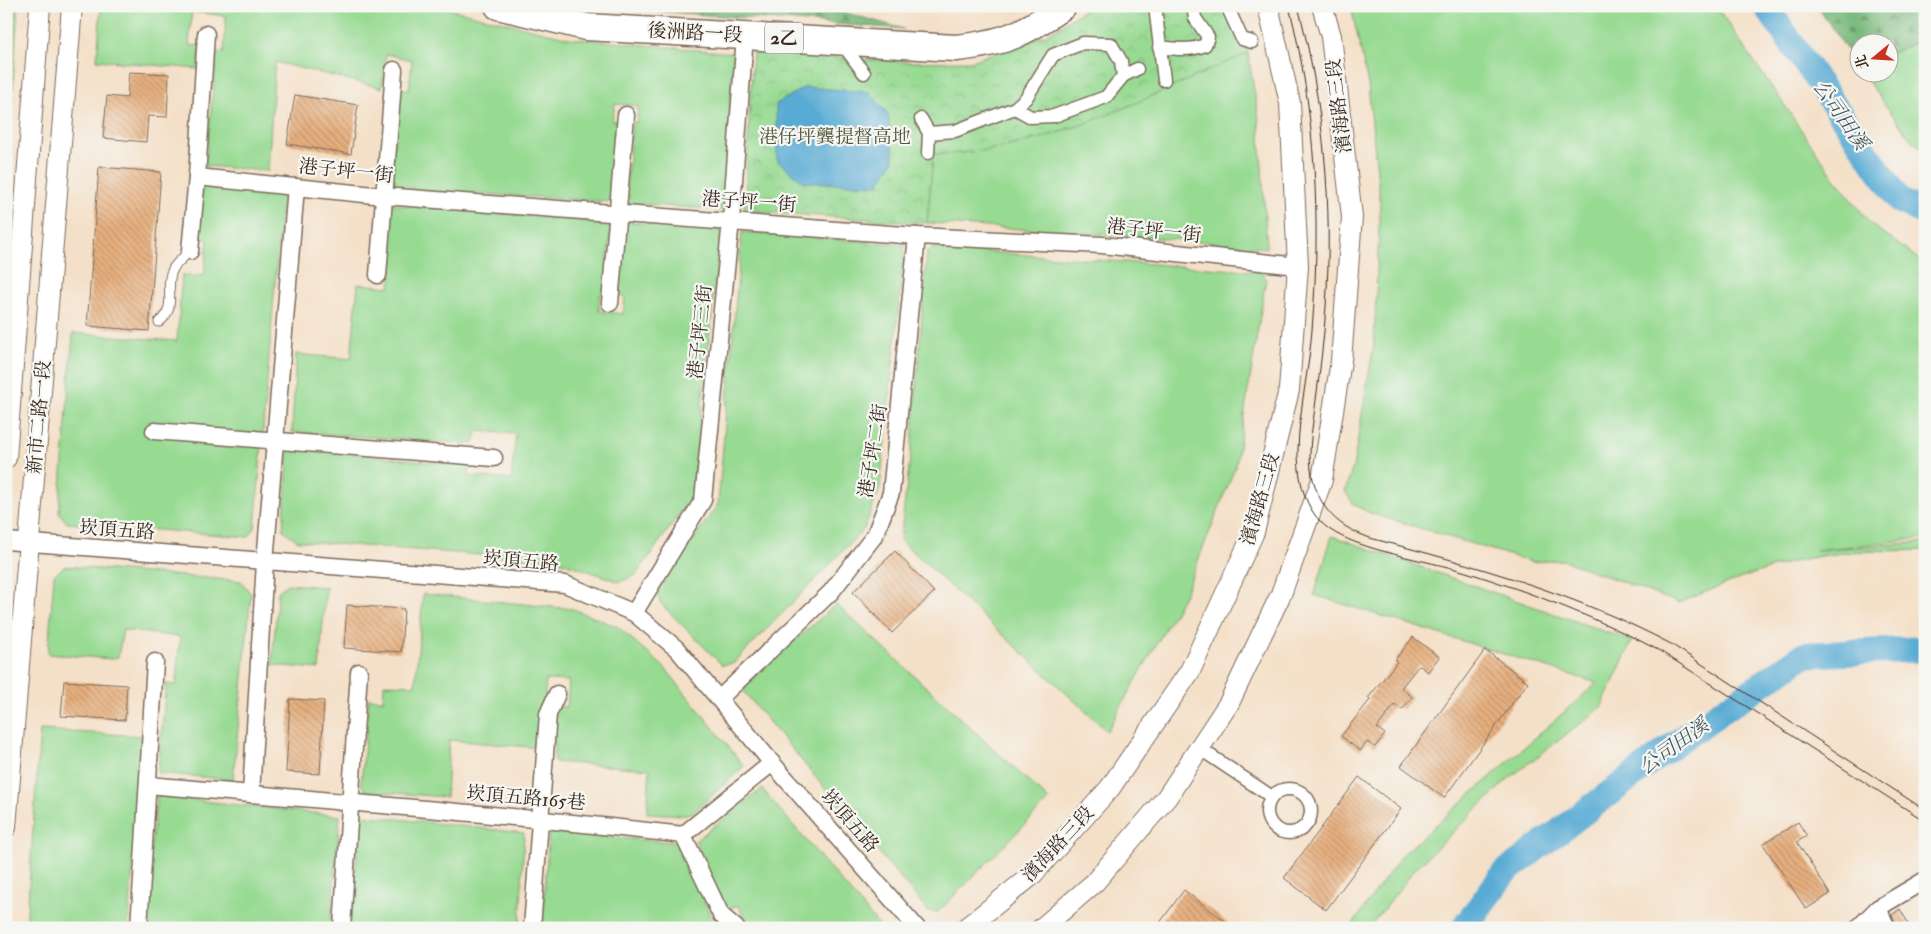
<svg xmlns="http://www.w3.org/2000/svg" width="1931" height="934" viewBox="0 0 1931 934" font-family="'IM FELL Double Pica','Noto Serif TC',serif">
  <style>
    .grass { fill: #97da92; stroke: #698258 }
    .forest { fill: url(#forest-firs); stroke: #5a724d }
    .park { fill: url(#park-crowns); stroke: #698258 }
    .water { fill: #58abd4; stroke: #4a6a79 }
    .lines { fill: none; stroke-linecap: round; stroke-linejoin: round }
    .river { stroke: #58abd4; stroke-width: 26 }
    .building { fill: url(#building-back-hatch) }
    .service-casing { stroke: #7c6a5a; stroke-width: 11 }
    .pedestrian-casing { stroke: #7c6a5a; stroke-width: 15 }
    .minor-casing { stroke: #7c6a5a; stroke-width: 19 }
    .tertiary-casing { stroke: #7c6a5a; stroke-width: 22 }
    .primary-casing { stroke: #7c6a5a; stroke-width: 29 }
    .service { stroke: #fff; stroke-width: 9 }
    .pedestrian { stroke: #fff; stroke-width: 12 }
    .minor { stroke: #fff; stroke-width: 16 }
    .tertiary { stroke: #fff; stroke-width: 20 }
    .primary { stroke: #fff; stroke-width: 26 }
    .tram { stroke: #3b2a1e; stroke-width: 1 }
    .labels { text-anchor: middle; dominant-baseline: central; stroke-width: 4.5; stroke-linejoin: round; paint-order: stroke }
    .shield { fill: #f6f6f2; stroke: #73675e; stroke-width: 1 }
    .shield-label { font-size: 18px; font-weight: bold; fill: #3b2a1e }
    .street-label { font-size: 19px; fill: #3b2a1e; stroke: #f6f6f2 }
    .park-label { font-size: 19px; fill: #52563b; stroke: #f6f6f2 }
    .water-label { font-size: 20px; font-style: italic; fill: #45575e; stroke: #f6f6f2 }
  </style>
  <defs>
    <pattern id="forest-firs" width="22" height="20" patternUnits="userSpaceOnUse" patternTransform="scale(1.25)"><rect width="22" height="20" fill="#79ba7c"/><path d="M5 1l3.5 6h-7zM16 11l3.5 6h-7z" fill="#649765"/></pattern>
    <pattern id="park-crowns" width="20" height="18" patternUnits="userSpaceOnUse" patternTransform="scale(1.25)"><rect width="20" height="18" fill="#97da92"/><path d="M2 6a3 3 0 1 1 6 0M12 15a3 3 0 1 1 6 0" fill="none" stroke="#83bb7d"/></pattern>
    <pattern id="building-back-hatch" width="6" height="6" patternUnits="userSpaceOnUse" patternTransform="scale(1.25)"><rect width="6" height="6" fill="#e7b07f"/><path d="M-1 5l2 2M0 0l6 6M5-1l2 2" fill="none" stroke="#bc8f67"/></pattern>
  </defs>
  <rect width="100%" height="100%" fill="#f6f6f2"/>
  <filter id="ink" filterUnits="userSpaceOnUse"><feTurbulence type="fractalNoise" baseFrequency=".02" numOctaves="2"/><feDisplacementMap in="SourceGraphic" scale="10" xChannelSelector="R" yChannelSelector="G"/><feConvolveMatrix kernelMatrix="1 2 1 2 8 2 1 2 1" color-interpolation-filters="sRGB"/></filter>
  <filter id="wash" filterUnits="userSpaceOnUse"><feTurbulence type="fractalNoise" baseFrequency=".0096" numOctaves="4" result="noise"/><feDisplacementMap in="SourceGraphic" scale="20" xChannelSelector="R" yChannelSelector="G"/><feGaussianBlur stdDeviation="1.12" result="paint"/><feColorMatrix in="noise" values="0 0 0 0 0 0 0 0 0 0 0 0 0 0 0 0 0 1.4 0 .05"/><feComposite in="paint" operator="in"/></filter>
  <g filter="url(#wash)">
    <rect width="100%" height="100%" fill="#f4e0c8"/>
    <g class="grass">
      <polygon points="6,6 18,6 6,195"/>
      <polygon points="101,6 436,6 569,38 734,53 722,210 625,203 632,122 637,122 638,106 615,104 612,121 619,121 612,202 390,188 399,88 409,90 412,60 386,54 382,88 275,62 268,171 205,166 217,52 224,53 226,16 192,12 189,45 200,46 198,69 97,60"/>
      <path d="M 1351,6 L 1716,6 L 1835,179 L 1872,225 L 1925,264 L 1925,538 L 1816,550 L 1925,542 L 1925,550 C 1898,551 1871,550 1844,553 C 1787,558 1732,581 1679,603 L 1563,560 L 1532,562 L 1370,513 L 1354,505 L 1345,491 L 1353,467 L 1374,344 L 1380,202 L 1368,84 Z"/>
      <polygon points="1925,39 1925,150 1911,140 1862,73 1888,72 1889,54"/>
      <path d="M 1248,53 L 1259,120 L 1267,248 L 1186,240 L 927,223 L 933,154 C 1042,155 1150,95 1248,53 Z"/>
      <polygon points="206,185 279,194 282,199 255,528 248,537 67,523 59,512 73,333 177,341 182,275 204,276 208,239 199,238 202,187"/>
      <polygon points="390,204 611,223 605,294 600,294 599,311 623,314 625,297 618,296 625,222 721,229 692,496 636,575 620,582 559,561 298,541 283,530 289,447 469,466 469,476 511,480 516,434 477,431 474,444 292,432 296,354 351,359 358,284 390,287 393,258 385,258"/>
      <polygon points="742,232 905,245 880,489 864,529 734,663 722,665 660,603 657,592 718,504"/>
      <polygon points="933,248 1262,272 1266,279 1236,465 1184,596 1107,731 900,540 912,443 927,252"/>
      <polygon points="1332,536 1632,641 1601,708 1508,779 1414,870 1369,928 1350,928 1402,855 1597,683 1314,595"/>
      <polygon points="65,566 241,581 251,594 233,780 158,773 166,684 176,685 180,637 123,630 118,657 112,659 48,654 54,575"/>
      <polygon points="287,584 326,587 319,669 272,665 278,592"/>
      <polygon points="423,594 573,609 618,627 665,668 744,766 694,812 683,815 647,813 650,769 554,762 555,706 567,707 569,681 546,680 541,748 449,740 446,797 366,791 361,784 369,698 383,700 384,684 415,685"/>
      <polygon points="836,604 1049,800 938,912 928,911 744,692 746,684"/>
      <polygon points="40,730 144,736 128,928 26,928"/>
      <polygon points="762,789 881,928 751,928 738,905 726,910 695,841"/>
      <polygon points="157,796 340,816 330,928 141,928"/>
      <polygon points="361,815 524,833 520,928 349,928"/>
      <polygon points="549,832 682,843 715,928 542,928"/>
    </g>
    <g class="forest">
      <polygon points="584,6 821,6 904,29"/>
      <polygon points="1817,6 1925,6 1925,38 1889,54 1888,42 1858,42 1858,66"/>
    </g>
    <path class="park" d="M 1090,6 L 1236,6 L 1248,53 C 1150,95 1042,155 933,154 L 927,223 L 744,211 L 753,52 L 908,62 L 971,61 L 1048,34 Z"/>
    <polygon class="water" points="805,87 869,92 888,114 894,160 878,185 803,182 777,160 776,104"/>
    <g class="lines">
      <g class="river">
        <polyline points="1766,6 1900,201 1925,213"/>
        <polyline points="1464,928 1504,873 1680,740 1804,655 1925,649"/>
      </g>
    </g>
    <g id="blocks">
      <g class="building">
        <polygon points="129,72 169,74 167,117 148,116 146,142 103,138 107,96 127,98"/>
        <polygon points="295,95 358,105 351,154 287,144"/>
        <polygon points="99,167 161,172 149,331 87,326"/>
        <polygon points="895,551 934,592 892,633 853,592"/>
        <polygon points="347,605 404,609 401,652 344,648"/>
        <polygon points="1413,637 1439,657 1428,672 1419,665 1401,688 1412,697 1402,710 1395,704 1377,728 1385,734 1375,747 1367,742 1360,751 1341,736 1370,700 1368,698 1397,662 1395,660"/>
        <polygon points="1485,650 1528,682 1444,798 1401,766"/>
        <polygon points="64,681 127,685 125,720 61,716"/>
        <polygon points="290,699 324,701 320,774 286,772"/>
        <polygon points="1359,777 1401,809 1326,910 1284,878"/>
        <polygon points="1798,822 1807,836 1797,842 1830,894 1806,909 1763,844"/>
        <polygon points="1184,890 1234,928 1156,928"/>
        <polygon points="1900,909 1908,923 1897,928 1892,915"/>
      </g>
    </g>
  </g>
  <g filter="url(#ink)">
    <use href="#blocks" fill-opacity="0" stroke="#7c6a5a" stroke-width="1"/>
    <g class="lines">
      <g class="service-casing">
        <path id="service" d="M 159,322 C 179,307 163,286 173,269 C 176,263 185,256 190,251"/>
      </g>
      <g class="pedestrian-casing">
        <g id="pedestrian">
          <polyline points="1155,6 1164,80"/>
          <polyline points="1227,6 1242,39 1252,42"/>
          <path d="M 1159,47 C 1175,49 1191,51 1205,45 L 1208,37 L 1195,18 L 1193,6"/>
          <polyline points="849,53 864,73"/>
          <polyline points="1123,76 1137,69"/>
          <polyline points="921,119 929,133"/>
          <polyline points="928,153 929,133 955,131 1015,108 1031,117 1054,116 1106,97 1123,76 1121,61 1111,44 1083,43 1053,55 1026,98 1015,108"/>
          <polyline points="1199,748 1272,797"/>
          <circle cx="1289" cy="811" r="22"/>
        </g>
      </g>
      <g class="minor-casing">
        <g id="minor">
          <polyline points="197,177 384,196 917,236 1102,245 1298,266"/>
          <polyline points="190,251 197,177 206,34"/>
          <polyline points="378,275 394,70"/>
          <polyline points="610,303 626,115"/>
          <polyline points="154,431 494,458"/>
          <polyline points="6,541 565,584 634,613 677,649 772,763 917,928"/>
          <polyline points="634,613 703,500 731,220 745,36"/>
          <polyline points="720,698 831,592 875,535 891,493 917,236"/>
          <path d="M 149,785 C 327,801 505,814 683,835 L 772,763"/>
          <polyline points="251,794 265,562 296,187"/>
          <polyline points="683,835 721,915 736,928"/>
          <polyline points="1878,908 1887,928"/>
          <polyline points="139,928 155,662"/>
          <polyline points="342,928 359,672"/>
          <polyline points="532,928 548,714 557,694"/>
          <polyline points="1858,928 1878,908 1925,880"/>
        </g>
      </g>
      <g class="tertiary-casing">
        <g id="tertiary">
          <polyline points="6,458 40,6"/>
          <polyline points="6,827 72,6"/>
          <polyline points="966,928 1031,876 1110,788 1190,671 1254,532 1289,390 1298,266 1290,103 1268,6"/>
          <polyline points="1042,928 1094,883 1167,797 1229,703 1281,594 1322,480 1341,361 1352,217 1331,36 1322,6"/>
        </g>
      </g>
      <g class="primary-casing">
        <path id="primary" d="M 498,6 L 586,27 L 956,48 C 1005,43 1024,34 1063,6"/>
      </g>
      <use href="#service" class="service"/>
      <use href="#pedestrian" class="pedestrian"/>
      <use href="#minor" class="minor"/>
      <use href="#tertiary" class="tertiary"/>
      <use href="#primary" class="primary"/>
      <g class="tram">
        <path d="M 1289,6 C 1316,111 1321,222 1312,330 C 1309,370 1299,410 1298,450 C 1298,479 1304,511 1329,529 C 1360,551 1427,560 1466,572 C 1533,593 1598,618 1660,651 L 1925,821"/>
        <path d="M 1298,6 C 1324,104 1333,205 1326,306 C 1324,338 1320,369 1316,400 C 1313,425 1307,450 1312,475 C 1320,510 1337,526 1370,538 C 1474,565 1576,594 1671,644 L 1925,810"/>
      </g>
    </g>
  </g>
  <g class="labels">
    <rect class="shield" x="765" y="22.5" width="38" height="31" rx="4"/>
    <g class="shield-label">
      <text x="784" y="38">2乙</text>
    </g>
    <g class="street-label">
      <text transform="translate(695 33) rotate(3)">後洲路一段</text>
      <text transform="translate(1339 106) rotate(-97)">濱海路三段</text>
      <text transform="translate(346 171) rotate(6)">港子坪一街</text>
      <text transform="translate(749 202) rotate(4)">港子坪一街</text>
      <text transform="translate(1154 231) rotate(6)">港子坪一街</text>
      <text transform="translate(700 332) rotate(-84)">港子坪三街</text>
      <text transform="translate(39 417) rotate(-85)">新市二路一段</text>
      <text transform="translate(873 451) rotate(-81)">港子坪二街</text>
      <text transform="translate(1260 499) rotate(-74)">濱海路三段</text>
      <text transform="translate(117 530) rotate(4)">崁頂五路</text>
      <text transform="translate(521 561) rotate(5)">崁頂五路</text>
      <text transform="translate(526 798) rotate(5)">崁頂五路165巷</text>
      <text transform="translate(850 821) rotate(49)">崁頂五路</text>
      <text transform="translate(1058 844) rotate(-47)">濱海路三段</text>
    </g>
    <g class="park-label">
      <text x="835" y="137">港仔坪龔提督高地</text>
    </g>
    <g class="water-label">
      <text transform="translate(1841 115) rotate(55)">公司田溪</text>
      <text transform="translate(1674 746) rotate(-36)">公司田溪</text>
    </g>
  </g>
  <rect width="1931" height="934" fill="none" stroke="#f6f6f2" stroke-width="25"/>
  <g transform="translate(1874 58) rotate(252)"><circle r="24" fill="#f6f6f2" stroke="#aba49d"/>
  <path d="M0-4L9 19L0 12L-9 19Z" fill="#c8321e"/>
  <text y="-8" font-size="14" font-weight="bold" text-anchor="middle" fill="#3b2a1e">北</text>
  </g>
</svg>
